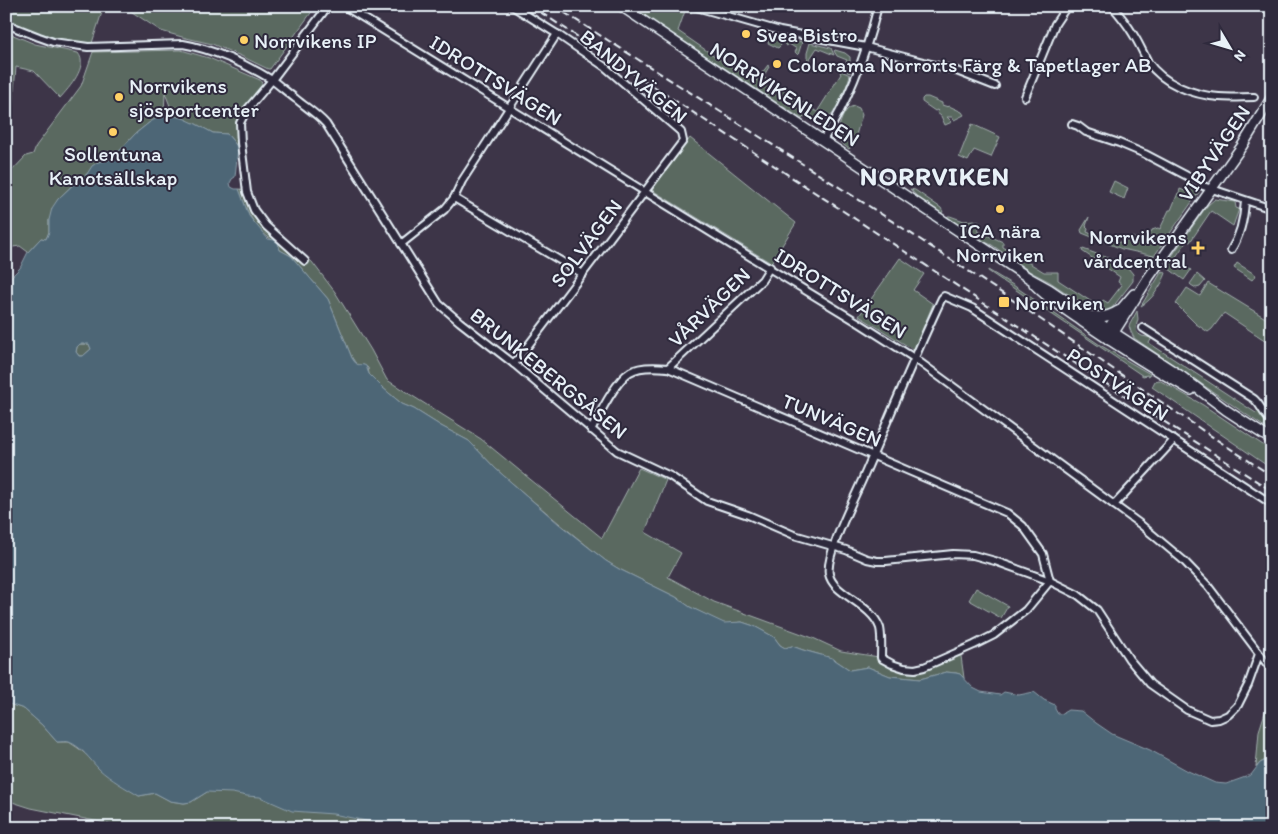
<svg xmlns="http://www.w3.org/2000/svg" width="1278" height="834" viewBox="0 0 1278 834" font-family="Itim,sans-serif">
  <style>
    .green { fill: #5a6960; stroke: #a1adac }
    .water { fill: #4d6676; stroke: #8b9eaa; fill-rule: evenodd }
    .lines { fill: none; stroke-linecap: round; stroke-linejoin: round }
    .stream { stroke: #8b9eaa; stroke-width: 2 }
    .street-casing { stroke: #e8f1f8; stroke-width: 10 }
    .secondary-casing { stroke: #e8f1f8; stroke-width: 12 }
    .street { stroke: #2f2a3d; stroke-width: 6 }
    .secondary { stroke: #2f2a3d; stroke-width: 9 }
    .rail { stroke: #e8f1f8; stroke-width: 2; stroke-dasharray: 8 4; stroke-linecap: butt }
    .poi-dot { fill: #ffd166; stroke: #2f2a3d; stroke-width: 2 }
    .labels { text-anchor: middle; dominant-baseline: central; stroke-width: 4; stroke-linejoin: round; paint-order: stroke }
    .poi-label { font-size: 21px; fill: #e8f1f8; stroke: #2f2a3d; text-anchor: start }
    .street-label { font-size: 21px; fill: #e8f1f8; stroke: #2f2a3d }
    .district-label { font-size: 26px; font-weight: bold; letter-spacing: 1px; fill: #e8f1f8; stroke: #2f2a3d }
  </style>
  <rect width="100%" height="100%" fill="#3d3548"/>
  <filter id="ink" filterUnits="userSpaceOnUse"><feTurbulence type="fractalNoise" baseFrequency=".02" numOctaves="2"/><feDisplacementMap in="SourceGraphic" scale="10" xChannelSelector="R" yChannelSelector="G"/><feConvolveMatrix kernelMatrix="1 2 1 2 8 2 1 2 1" color-interpolation-filters="sRGB"/></filter>
  <g filter="url(#ink)">
    <g class="green">
      <polygon points="6,6 104,6 92,43 66,41 30,30 6,18"/>
      <polygon points="109,6 316,6 270,69 268,69 241,56 212,44 182,37 161,31 129,10"/>
      <path d="M 630,6 L 684,6 L 691,9 L 691,13 L 685,11 L 678,31 L 710,53 L 756,81 L 768,65 L 769,67 L 763,77 L 817,112 L 841,74 L 840,73 L 841,71 L 850,75 C 847,87 834,120 820,122 C 815,123 810,119 805,116 L 802,119 Z"/>
      <path d="M 6,32 L 35,44 L 78,53 C 89,66 69,88 60,98 L 34,71 L 16,67 L 11,125 L 6,130 Z"/>
      <polygon points="772,35 802,42 798,55 795,52 797,49 789,44 787,46 783,43 778,48 768,43"/>
      <polygon points="810,43 831,48 834,55 817,48 809,60 807,58 807,53"/>
      <polygon points="181,50 209,58 260,80 263,85 262,88 244,110 239,134 238,148 233,141 227,134 213,133 196,124 174,116 165,93 164,114 150,122 135,134 112,159 98,162 93,166 87,174 77,181 58,199 49,220 49,232 46,239 41,238 28,252 20,246 6,248 6,177 26,156 33,154 36,146 81,86 93,52"/>
      <polygon points="835,50 845,53 850,57 850,73 843,70 847,60 837,56 834,51"/>
      <polygon points="924,97 928,97 942,103 942,105 948,107 949,106 962,112 964,115 954,120 952,117 947,117 952,122 945,125 941,116 937,113 938,111 937,110 935,111 922,102 922,99"/>
      <path d="M 854,106 L 859,108 L 862,115 L 853,145 L 849,149 L 841,143 L 837,134 C 840,124 843,108 854,106 Z"/>
      <polygon points="972,124 1000,137 991,157 974,150 968,161 959,157"/>
      <polygon points="690,138 796,223 771,263 652,190"/>
      <polygon points="1189,180 1198,187 1199,192 1154,256 1122,249 1082,233 1081,230 1089,217 1086,226 1088,228 1087,232 1094,235 1095,233 1109,239 1110,238 1116,241 1117,243 1133,237 1134,239 1152,231 1152,230 1158,228 1160,229 1169,210 1171,210 1178,193 1179,193 1180,189 1185,191"/>
      <polygon points="1114,181 1128,188 1124,199 1109,192"/>
      <path d="M 239,189 L 250,190 L 256,209 L 267,223 L 312,262 L 335,292 L 371,350 L 387,380 L 481,439 L 602,538 L 639,468 L 666,480 L 645,532 L 681,553 L 668,577 L 714,602 L 813,638 L 841,651 L 879,657 L 905,667 L 924,665 L 960,649 L 964,678 L 960,674 L 956,673 L 946,672 L 920,679 L 890,676 L 868,667 L 850,670 L 832,658 L 803,650 L 792,646 L 785,648 L 780,645 L 774,637 L 754,626 L 742,622 L 724,624 L 690,607 L 676,597 L 619,569 L 606,561 L 560,524 L 520,490 L 496,469 L 469,441 L 441,426 L 414,409 L 402,404 L 383,388 L 369,374 L 368,368 L 364,365 C 357,366 356,364 352,358 L 328,299 L 291,256 L 280,250 L 278,243 C 256,233 246,211 239,189 Z"/>
      <polygon points="910,189 915,190 941,208 943,212 941,213 939,212 921,201"/>
      <polygon points="1215,199 1235,202 1236,208 1239,209 1233,226 1211,211 1190,242 1187,241 1175,258 1191,270 1184,280 1165,266 1204,210 1208,205"/>
      <polygon points="948,216 950,216 964,221 974,220 981,223 978,231 1003,242 1003,247 1044,272 1058,272 1058,280 1098,306 1103,300 1108,303 1122,285 1118,282 1120,277 1082,251 1083,249 1119,262 1128,268 1133,274 1133,281 1112,308 1105,312 1095,312 1050,282 1029,271 992,245 978,239 947,217"/>
      <polygon points="900,258 924,274 913,290 933,304 914,350 859,316"/>
      <polygon points="1237,263 1256,275 1252,280 1234,268"/>
      <polygon points="988,270 1013,285 1100,345 1150,374 1149,376 1147,375 1143,376 988,271"/>
      <path d="M 1162,271 L 1166,273 C 1162,285 1152,300 1141,306 Z"/>
      <polygon points="1197,274 1205,281 1200,287 1196,288 1191,285 1190,284"/>
      <polygon points="1208,283 1272,322 1272,345 1224,313 1212,329 1208,332 1196,324 1176,304 1187,288 1200,296"/>
      <polygon points="1137,311 1138,319 1136,327 1137,333 1142,336 1152,338 1149,343 1256,413 1259,410 1263,418 1272,424 1272,432 1134,338 1131,332 1129,326"/>
      <polygon points="79,344 89,344 91,349 83,356 79,356 76,352 77,347"/>
      <polygon points="1159,380 1203,405 1272,451 1272,469 1152,387 1155,381"/>
      <polygon points="976,588 1008,606 1001,618 969,600"/>
      <path d="M 1272,688 L 1272,760 C 1265,759 1260,762 1256,767 L 1259,731 L 1268,703 L 1268,696 Z"/>
      <polygon points="6,703 24,709 42,725 57,742 69,742 78,748 139,796 155,793 170,801 184,803 191,802 207,792 242,750 525,828 113,828 115,825 31,808 6,800"/>
    </g>
    <path class="water" d="M 164,114 L 183,118 L 196,124 L 213,133 L 227,134 L 233,141 L 238,148 L 235,177 L 232,179 L 230,183 L 231,187 L 235,189 L 239,189 L 249,216 L 268,239 L 274,240 L 278,243 L 280,250 L 291,256 L 328,299 L 352,358 C 359,369 358,362 366,366 L 369,374 L 383,388 L 402,404 L 414,409 L 441,426 L 469,441 L 496,469 L 520,490 L 559,524 L 606,561 L 619,569 L 676,597 L 690,607 L 724,623 L 742,622 L 754,626 L 774,637 L 780,645 L 785,648 L 792,646 L 803,650 L 832,658 L 850,670 L 868,667 L 890,676 L 920,679 L 946,672 L 956,673 L 960,674 L 973,688 L 981,692 L 1000,695 L 1004,692 L 1019,695 L 1034,692 L 1044,700 L 1055,705 L 1055,709 L 1058,714 L 1061,714 L 1068,710 L 1081,711 L 1096,723 L 1112,734 L 1150,750 L 1188,771 L 1215,783 L 1226,784 L 1251,775 L 1260,763 L 1269,759 L 1272,760 L 1272,828 L 441,828 L 371,822 L 333,814 L 292,811 L 260,797 L 247,796 L 232,793 L 207,792 L 191,802 L 184,803 L 170,801 L 155,793 L 139,796 C 126,788 111,780 99,769 C 90,760 82,747 69,742 C 66,741 61,742 57,742 L 42,725 L 24,709 L 6,703 L 6,282 L 20,268 L 28,252 L 41,238 L 46,239 L 49,232 L 49,220 L 52,208 L 58,199 L 77,181 L 87,174 L 92,166 L 98,162 L 112,159 L 135,134 L 150,122 ZM 80,344 L 89,344 L 91,349 L 83,356 L 79,356 L 76,352 L 77,347 Z"/>
    <g class="lines">
      <polyline class="stream" points="356,828 357,820"/>
      <g class="street-casing">
        <g id="street">
          <polyline points="344,6 723,240 859,323 914,358 1140,524 1183,560 1208,586 1271,669"/>
          <polyline points="512,6 557,34 605,67 681,132 683,141 600,251 514,364"/>
          <polyline points="693,6 780,31 866,47 954,70 995,86"/>
          <path d="M 1112,6 C 1120,15 1127,24 1133,34 C 1139,43 1143,53 1148,62 C 1163,84 1193,95 1219,97 C 1230,98 1243,97 1254,97"/>
          <path d="M 6,24 L 39,37 L 53,42 L 88,47 L 183,44 C 212,49 246,64 272,80 C 280,86 288,93 296,99 C 307,108 317,114 326,124 L 439,304 L 460,322 L 514,364 L 617,451 L 670,476 L 707,501 L 748,515 L 794,535 L 846,550 L 867,559 L 877,561 L 886,561 L 953,554 L 973,555 L 995,561 L 1050,581 L 1078,595 L 1097,610 L 1129,659 L 1150,684 L 1187,710 L 1210,720 L 1219,719 L 1228,715 L 1238,705 L 1248,685 L 1259,654"/>
          <polyline points="1025,97 1055,24 1067,6"/>
          <polyline points="1072,124 1078,126 1086,132 1119,143 1145,154 1189,177 1203,186 1272,209"/>
          <path d="M 823,140 C 850,99 866,54 878,6"/>
          <polyline points="454,198 583,274"/>
          <polyline points="401,244 444,210 454,198 462,181 557,34"/>
          <path d="M 1231,250 C 1240,236 1244,219 1245,201"/>
          <polyline points="305,261 266,226 254,210 247,192 241,143 240,123 246,111 272,80 328,6"/>
          <path d="M 1143,328 L 1254,399 C 1262,406 1263,415 1272,422"/>
          <polyline points="668,368 762,280 770,267"/>
          <path d="M 591,430 C 599,415 616,380 630,372 C 639,366 658,367 668,368 L 1007,513 L 1023,526 L 1043,554 L 1050,581 L 1026,610 L 994,635 L 974,645 L 924,667 L 915,669 L 904,668 L 892,664 L 881,658 C 881,649 882,637 880,628 C 871,603 833,595 829,574 C 825,555 854,499 863,478 C 889,418 914,357 942,298 L 944,296 L 972,308 L 1272,504"/>
          <polyline points="1114,505 1174,440"/>
        </g>
      </g>
      <g class="secondary-casing">
        <g id="secondary">
          <polyline points="621,6 1029,278 1049,289 1108,329 1181,376 1226,410 1272,440"/>
          <path d="M 1034,284 C 1048,299 1066,310 1083,322 C 1118,346 1154,369 1191,390"/>
          <path d="M 1091,316 C 1101,318 1109,317 1118,311"/>
          <polyline points="1105,334 1122,308 1134,294"/>
          <polyline points="1109,340 1149,277 1242,146 1272,97"/>
        </g>
      </g>
      <use href="#street" class="street"/>
      <use href="#secondary" class="secondary"/>
      <g class="rail">
        <polyline points="531,6 1143,408 1272,491"/>
        <polyline points="554,6 875,210 1008,297 1205,432 1272,476"/>
      </g>
    </g>
  </g>
  <g class="poi-dot">
    <circle cx="746" cy="34" r="5"/>
    <circle cx="244" cy="40" r="5"/>
    <circle cx="777" cy="64" r="5"/>
    <circle cx="119" cy="97" r="5"/>
    <circle cx="113" cy="132" r="5"/>
    <circle cx="1000" cy="209" r="5"/>
    <path d="M1195.5 240.5h5v5h5v5h-5v5h-5v-5h-5v-5h5z"/>
    <rect x="998" y="296" width="12" height="12" rx="2.5"/>
  </g>
  <g class="labels">
    <g class="poi-label">
      <text x="756" y="34">Svea Bistro</text>
      <text x="254" y="40">Norrvikens IP</text>
      <text x="787" y="64">Colorama Norrorts Färg &amp; Tapetlager AB</text>
      <text x="129" y="85">Norrvikens<tspan x="129" dy="24">sjösportcenter</tspan></text>
      <text x="113" y="153" text-anchor="middle">Sollentuna<tspan x="113" dy="24">Kanotsällskap</tspan></text>
      <text x="1000" y="230" text-anchor="middle">ICA nära<tspan x="1000" dy="24">Norrviken</tspan></text>
      <text x="1187" y="236" text-anchor="end">Norrvikens<tspan x="1187" dy="24">vårdcentral</tspan></text>
      <text x="1015" y="302">Norrviken</text>
    </g>
    <g class="street-label">
      <text transform="translate(634 76) rotate(40)">BANDYVÄGEN</text>
      <text transform="translate(496 80) rotate(32)">IDROTTSVÄGEN</text>
      <text transform="translate(785 94) rotate(33)">NORRVIKENLEDEN</text>
      <text transform="translate(1214 153) rotate(-56)">VIBYVÄGEN</text>
      <text transform="translate(586 243) rotate(-53)">SOLVÄGEN</text>
      <text transform="translate(841 293) rotate(32)">IDROTTSVÄGEN</text>
      <text transform="translate(709 307) rotate(-44)">VÅRVÄGEN</text>
      <text transform="translate(549 373) rotate(39)">BRUNKEBERGSÅSEN</text>
      <text transform="translate(1118 384) rotate(33)">POSTVÄGEN</text>
      <text transform="translate(832 420) rotate(23)">TUNVÄGEN</text>
    </g>
    <g class="district-label">
      <text x="935" y="176">NORRVIKEN</text>
    </g>
  </g>
  <rect width="1278" height="834" fill="none" stroke="#2f2a3d" stroke-width="25"/>
  <rect x="12" y="12" width="1253" height="809" fill="none" stroke="#e8f1f8" stroke-width="2" filter="url(#ink)"/>
  <g transform="translate(1230 48) rotate(128)" stroke="#2f2a3d" stroke-width="4" paint-order="stroke">
  <path d="M0-4L9 19L0 12L-9 19Z" fill="#e8f1f8"/>
  <text y="-8" font-size="14" font-weight="bold" text-anchor="middle" fill="#e8f1f8">N</text>
  </g>
</svg>
